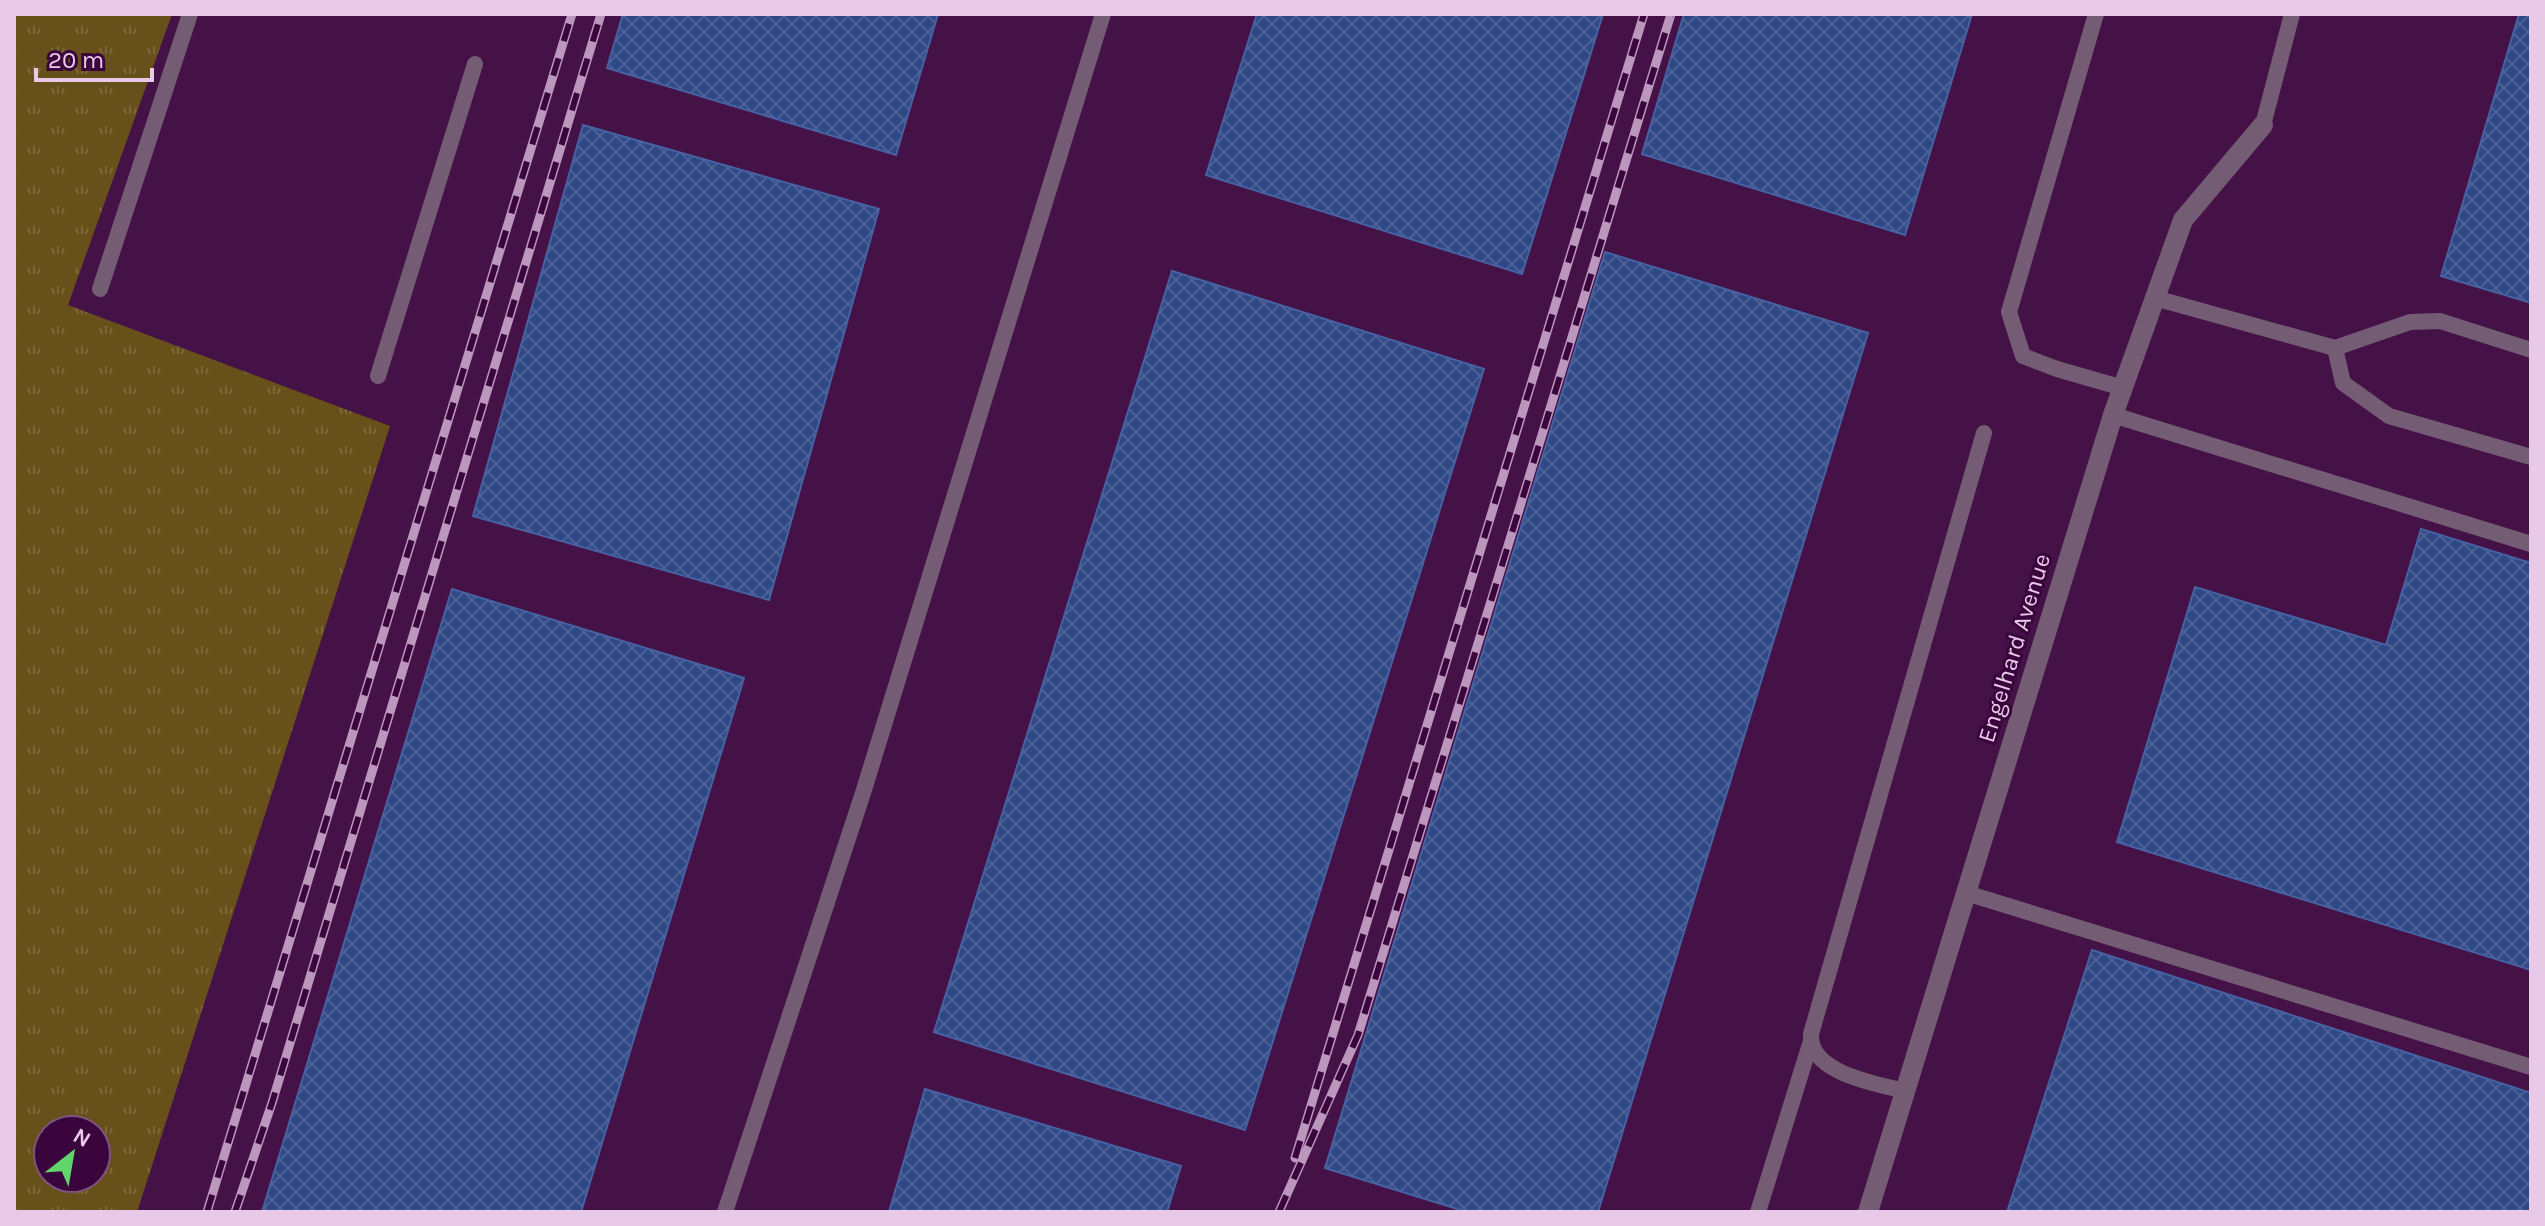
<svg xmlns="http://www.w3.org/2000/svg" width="2545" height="1226" viewBox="0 0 2545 1226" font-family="Karla,sans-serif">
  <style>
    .grass { fill: url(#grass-tufts); fill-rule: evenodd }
    .building { fill: url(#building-cross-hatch); stroke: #4662a2; stroke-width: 2 }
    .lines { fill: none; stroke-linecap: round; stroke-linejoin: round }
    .service { stroke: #745d74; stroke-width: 16 }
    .minor { stroke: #745d74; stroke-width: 20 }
    .rail-casing { stroke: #bc97bd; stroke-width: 9 }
    .rail { stroke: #3a053d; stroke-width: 6; stroke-dasharray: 18; stroke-linecap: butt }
    .labels { text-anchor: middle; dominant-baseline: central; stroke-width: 6; stroke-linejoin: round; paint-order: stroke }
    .street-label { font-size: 24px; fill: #e8c9e8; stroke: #3a053d }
  </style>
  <defs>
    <pattern id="grass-tufts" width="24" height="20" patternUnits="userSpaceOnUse" patternTransform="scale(2)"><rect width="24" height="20" fill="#67501a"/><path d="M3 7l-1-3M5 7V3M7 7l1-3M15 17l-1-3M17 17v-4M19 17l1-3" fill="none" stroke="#7d683b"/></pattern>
    <pattern id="building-cross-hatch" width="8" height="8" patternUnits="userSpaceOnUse" patternTransform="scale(2)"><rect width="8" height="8" fill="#2f4886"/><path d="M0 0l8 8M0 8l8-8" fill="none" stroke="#4d6197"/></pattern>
  </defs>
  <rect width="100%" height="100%" fill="#451248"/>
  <path class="grass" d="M 14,14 L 172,14 L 68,305 L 390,426 L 137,1212 L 14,1212 ZM 48,1130 L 96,1130 L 96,1178 L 48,1178 Z"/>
  <g class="building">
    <polygon points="623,14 938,14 896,155 607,68"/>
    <polygon points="1257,14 1603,14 1522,274 1206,175"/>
    <polygon points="1684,14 1972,14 1905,235 1642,154"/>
    <polygon points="2519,14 2531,14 2531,303 2441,276"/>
    <polygon points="583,125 879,209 769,600 473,516"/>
    <polygon points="1605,252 1868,333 1598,1212 1467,1212 1325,1168"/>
    <polygon points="1172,271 1484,369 1245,1130 934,1032"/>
    <polygon points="2421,529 2531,563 2531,970 2117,842 2195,587 2386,645"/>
    <polygon points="452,589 744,678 581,1212 262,1212"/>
    <polygon points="2092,950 2531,1093 2531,1212 2007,1212"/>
    <polygon points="925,1089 1181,1166 1167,1212 889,1212"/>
  </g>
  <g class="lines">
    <g class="service">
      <polyline points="2096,14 2009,312 2023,356 2057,369 2123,388"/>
      <polyline points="2263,125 2292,14"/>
      <polyline points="100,289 190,14"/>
      <polyline points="2155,298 2335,348 2410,322 2440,321 2531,350"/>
      <polyline points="2335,348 2343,383 2389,416 2531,457"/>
      <polyline points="378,376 475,64"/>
      <polyline points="2113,415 2531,544"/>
      <polyline points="1966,893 2531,1067"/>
      <path d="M 1905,1091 C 1877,1084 1808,1073 1811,1034 L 1984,433"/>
      <polyline points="725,1212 863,793 1103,14"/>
      <polyline points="1758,1212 1810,1044"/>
    </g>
    <polyline class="minor" points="1868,1212 2113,415 2183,220 2263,125"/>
    <g class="rail-casing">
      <g id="rail">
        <polyline points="1295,1158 1644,14"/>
        <polyline points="207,1212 572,14"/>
        <polyline points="235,1212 272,1103 601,14"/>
        <polyline points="1279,1212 1358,1035 1671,14"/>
      </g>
    </g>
    <use href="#rail" class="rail"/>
  </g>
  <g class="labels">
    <g class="street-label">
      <text transform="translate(2014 648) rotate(-73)">Engelhard Avenue</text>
    </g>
  </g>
  <rect width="2545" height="1226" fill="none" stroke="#e8c9e8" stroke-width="32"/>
  <g transform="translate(72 1154) rotate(31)"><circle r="38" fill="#3a053d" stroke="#805381" stroke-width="2"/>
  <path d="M0-6L14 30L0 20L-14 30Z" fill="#60d56a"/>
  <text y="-12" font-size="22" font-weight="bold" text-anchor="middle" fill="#e8c9e8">N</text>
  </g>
  <path d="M36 68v12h116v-12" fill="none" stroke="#e8c9e8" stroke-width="4"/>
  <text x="48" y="68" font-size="24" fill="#e8c9e8" stroke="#3a053d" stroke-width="6" paint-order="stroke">20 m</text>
</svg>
